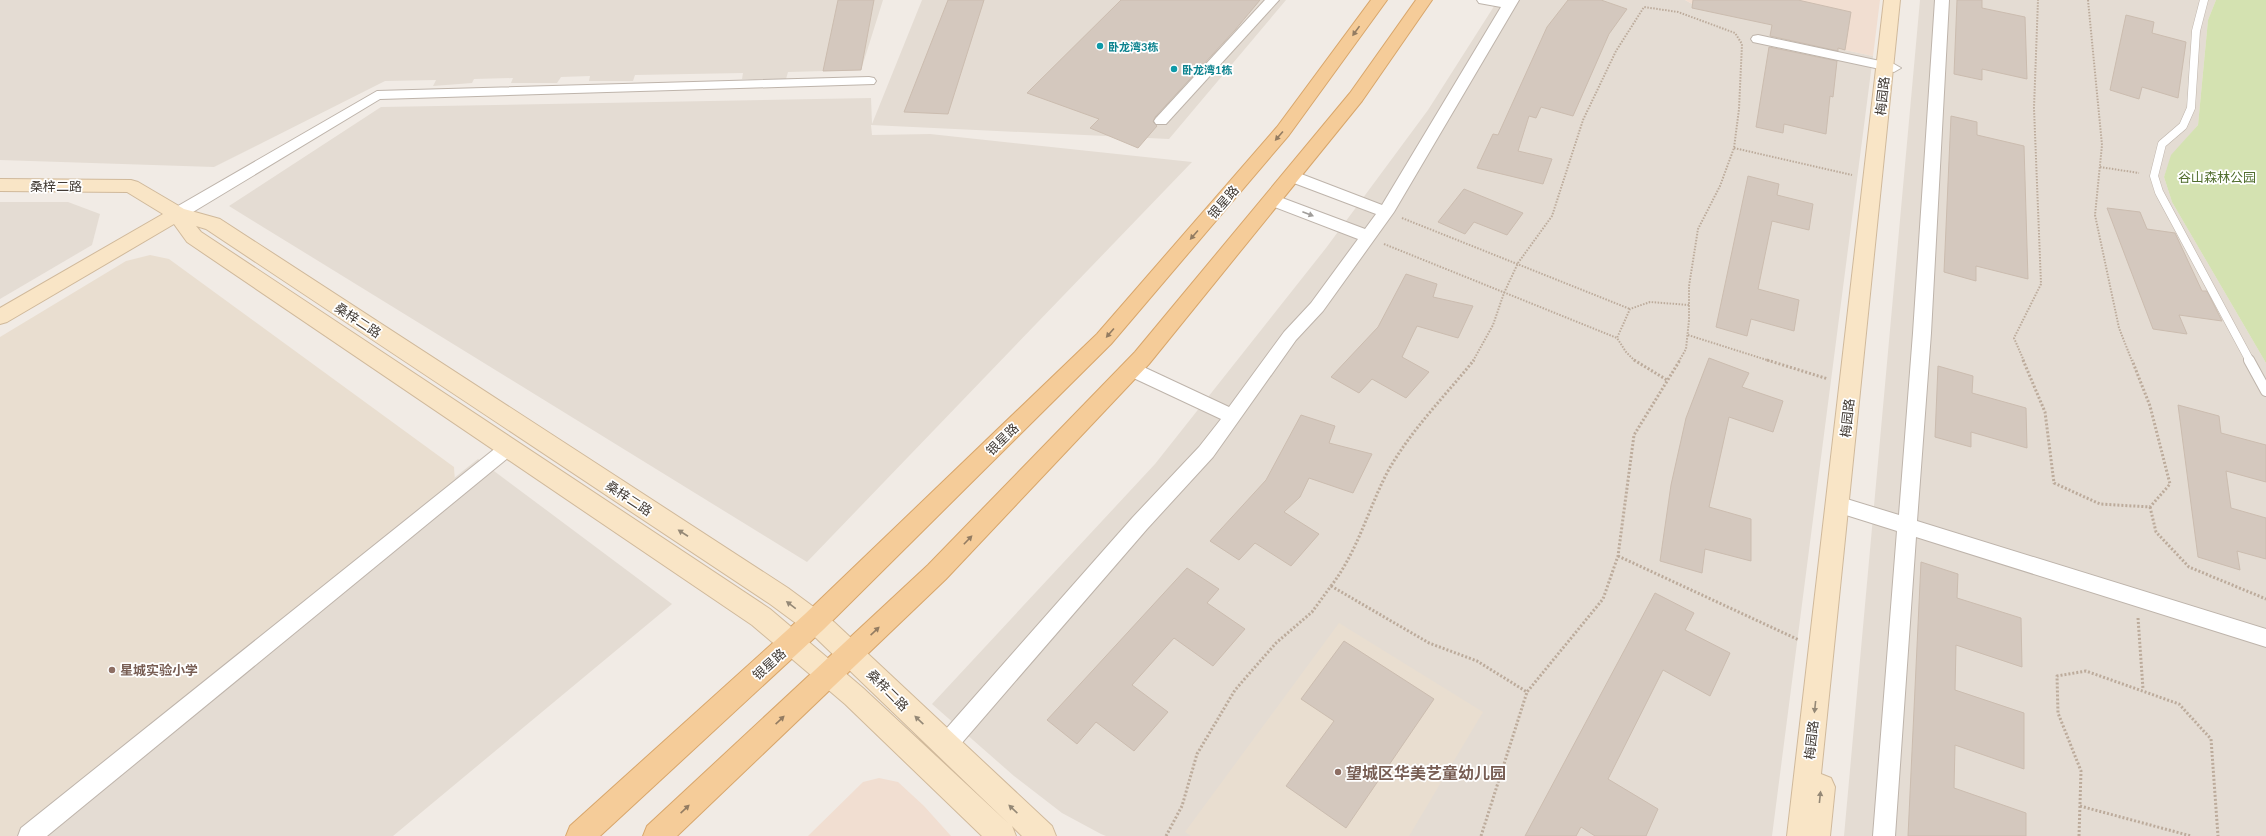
<svg xmlns="http://www.w3.org/2000/svg" width="2266" height="836" viewBox="0 0 2266 836" font-family="Lato,'Noto Sans SC',sans-serif">
  <style>
    .residential { fill: #e4dcd3 }
    .commercial { fill: #f1ded1 }
    .education { fill: #e9ded0 }
    .green { fill: #d4e2b1 }
    .building { fill: #d4c8be; stroke: #cbbcaf }
    .lines { fill: none; stroke-linecap: round; stroke-linejoin: round }
    .lane-far1-casing { stroke: #beb4ab; stroke-width: 9 }
    .lane-casing { stroke: #beb4ab; stroke-width: 12 }
    .street-casing { stroke: #beb4ab; stroke-width: 2 }
    .secondary-casing { stroke: #d0b99b; stroke-width: 2 }
    .primary-casing { stroke: #d8a66b; stroke-width: 2 }
    .path-far1 { stroke: #bcab9b; stroke-width: 2; stroke-dasharray: 1.5 1.5; stroke-linecap: butt }
    .path { stroke: #bcab9b; stroke-width: 3; stroke-dasharray: 2 2; stroke-linecap: butt }
    .lane-far1 { stroke: #fff; stroke-width: 8 }
    .lane { stroke: #fff; stroke-width: 10 }
    .street { fill: #fff; fill-rule: evenodd }
    .secondary { fill: #f9e5c6; fill-rule: evenodd }
    .primary { fill: #f5cc99; fill-rule: evenodd }
    .oneway { fill: #937c62 }
    .oneway2 { fill: #a09d9a }
    .oneway3 { fill: #948876 }
    .culture-dot { fill: #0f9aa8; stroke: #fff; stroke-width: 1.5 }
    .education-dot { fill: #8d6e63; stroke: #fff; stroke-width: 1.5 }
    .labels { text-anchor: middle; dominant-baseline: central; stroke-width: 3.5; stroke-linejoin: round; paint-order: stroke }
    .far-culture-label { font-size: 11px; font-weight: bold; fill: #0d838f; stroke: #fff; text-anchor: start }
    .street-label { font-size: 13px; fill: #423b35; stroke: #fff }
    .park-label { font-size: 13px; fill: #516e2e; stroke: #fff }
    .education-label { font-size: 13px; font-weight: bold; fill: #785e54; stroke: #fff; text-anchor: start }
    .near-education-label { font-size: 16px; font-weight: bold; fill: #785e54; stroke: #fff; text-anchor: start }
  </style>
  <rect width="100%" height="100%" fill="#f1ebe5"/>
  <g class="residential">
    <polygon points="0,0 883,0 861,70 788,72 786,79 742,79 743,73 635,75 633,81 589,81 590,76 561,77 557,83 511,83 513,78 474,79 472,83 433,86 436,80 385,81 214,167 0,160"/>
    <polygon points="922,0 1286,0 1169,139 871,125 872,135 930,134 1192,162 807,562 229,206 381,107 871,98 872,124"/>
    <polygon points="1498,0 1685,0 1703,10 1782,23 1780,36 1873,56 1772,836 1106,836 1101,834 1062,813 1014,776 932,704 1155,464 1326,248 1428,110"/>
    <polygon points="1920,0 2216,0 2208,20 2198,125 2172,155 2164,177 2172,202 2266,363 2266,836 1844,836"/>
    <polygon points="0,202 68,202 100,214 92,245 0,299"/>
    <polygon points="478,459 672,604 393,836 5,836"/>
  </g>
  <g class="commercial">
    <polygon points="1685,0 1880,0 1873,56 1779,36 1782,24 1703,10"/>
    <polygon points="879,778 898,782 924,806 951,836 808,836 863,782"/>
  </g>
  <g class="education">
    <polygon points="150,255 169,259 454,467 455,482 18,836 0,836 0,337 126,261"/>
    <polygon points="1339,623 1483,712 1409,836 1191,836 1185,832"/>
  </g>
  <polygon class="green" points="2216,0 2266,0 2266,363 2172,202 2164,177 2171,155 2198,125 2208,20"/>
  <g class="building">
    <polygon points="838,0 874,0 861,70 823,71"/>
    <polygon points="948,0 984,0 948,114 904,112"/>
    <polygon points="1121,0 1260,0 1235,30 1155,117 1153,122 1157,126 1138,148 1090,128 1099,119 1027,93"/>
    <polygon points="1568,0 1601,0 1627,9 1609,34 1573,116 1541,107 1536,118 1529,116 1518,151 1552,159 1543,184 1477,168 1493,134 1498,135 1547,27"/>
    <polygon points="1693,0 1798,0 1851,12 1845,50 1838,48 1838,51 1770,36 1772,25 1692,8"/>
    <polygon points="1957,0 1982,0 1982,8 2025,17 2027,79 1982,69 1982,80 1954,74"/>
    <polygon points="2126,15 2154,22 2152,33 2186,42 2178,98 2142,87 2139,99 2110,90"/>
    <polygon points="1769,47 1837,61 1833,97 1830,96 1826,134 1784,124 1783,133 1756,127"/>
    <polygon points="1951,116 1977,122 1977,135 2024,146 2028,279 1976,266 1976,281 1944,272"/>
    <polygon points="1748,176 1779,184 1777,195 1813,204 1809,230 1772,221 1758,289 1799,300 1794,331 1751,319 1747,336 1716,327"/>
    <polygon points="1464,189 1523,213 1507,235 1474,222 1465,234 1438,222"/>
    <polygon points="2107,208 2140,212 2147,229 2175,233 2202,291 2207,291 2222,321 2179,315 2187,334 2153,329"/>
    <polygon points="1406,274 1437,284 1433,297 1473,306 1458,338 1417,326 1402,357 1429,372 1406,398 1372,379 1359,393 1331,377 1378,327"/>
    <polygon points="1709,358 1749,373 1742,387 1783,401 1773,432 1729,417 1709,507 1751,519 1751,561 1705,549 1702,573 1660,561 1671,485 1686,418"/>
    <polygon points="1938,366 1973,376 1972,393 2026,408 2027,448 1971,432 1971,447 1935,437"/>
    <polygon points="2178,405 2219,416 2221,433 2266,445 2266,482 2226,471 2231,508 2266,518 2266,559 2237,551 2240,570 2198,557"/>
    <polygon points="1301,415 1335,426 1329,443 1372,454 1353,493 1309,478 1300,497 1284,512 1319,534 1291,566 1255,543 1239,560 1210,541 1266,480"/>
    <polygon points="1921,562 1958,574 1957,598 2021,618 2022,667 1956,645 1955,690 2024,713 2024,769 1955,745 1954,788 2026,813 2026,836 1908,836"/>
    <polygon points="1187,568 1219,589 1207,603 1245,629 1213,666 1174,638 1132,685 1168,712 1134,751 1096,722 1077,744 1047,720"/>
    <polygon points="1655,593 1694,613 1685,630 1730,653 1710,696 1663,670 1608,779 1658,809 1646,836 1595,836 1581,827 1576,836 1525,836"/>
    <polygon points="1344,641 1434,699 1346,828 1286,786 1334,721 1301,699"/>
  </g>
  <g class="lines">
    <g class="lane-far1-casing">
      <polyline id="lane-far1" points="2204,0 2196,31 2191,108 2183,126 2162,144 2154,176 2159,192 2250,361"/>
    </g>
    <g class="lane-casing">
      <polyline id="lane" points="2249,360 2266,391"/>
    </g>
    <g class="street-casing">
      <g id="street">
        <polygon points="1265,0 1279,0 1166,124 1156,124 1154,121 1156,118"/>
        <polygon points="1477,0 1519,0 1394,212 1323,311 1296,340 1213,457 1147,529 954,752 946,755 938,752 935,745 938,738 1133,517 1199,447 1221,419 1125,374 1122,369 1125,364 1131,362 1137,364 1229,407 1284,332 1311,303 1358,239 1267,204 1264,200 1267,196 1277,196 1365,229 1376,214 1286,180 1283,176 1286,172 1296,172 1382,205 1501,7 1479,3"/>
        <polygon points="1935,0 1949,0 1931,333 1917,521 2266,629 2266,647 1916,537 1895,836 1873,836 1897,531 1830,510 1827,504 1830,498 1837,496 1899,515 1913,333"/>
        <polygon points="1758,35 1894,64 1901,68 1894,72 1753,42 1751,39 1753,36"/>
        <polygon points="869,77 874,78 876,81 874,84 380,99 183,218 171,218 169,214 171,210 377,91"/>
        <polygon points="508,441 514,443 517,448 514,453 47,836 18,836 21,828 502,443"/>
      </g>
    </g>
    <g class="secondary-casing">
      <g id="secondary">
        <polygon points="1884,0 1900,0 1821,774 1831,778 1835,787 1830,836 1787,836"/>
        <path d="M 0,179 L 131,180 L 138,182 L 184,209 L 220,219 L 788,588 L 834,622 L 1052,826 L 1056,836 L 1022,836 L 1012,826 L 1016,836 L 982,836 L 845,704 L 752,625 L 187,242 L 174,224 L 7,322 L 0,324 L 0,308 L 163,214 L 127,192 L 0,191 ZM 196,226 L 206,229 L 770,604 L 816,638 L 1009,824 L 863,688 L 770,609 L 201,232 Z"/>
      </g>
    </g>
    <g class="primary-casing">
      <g id="primary">
        <polygon points="1371,0 1387,0 1289,135 1111,344 823,630 600,836 566,836 570,826 805,614 1097,334 1277,127"/>
        <polygon points="1416,0 1432,0 1362,101 1149,364 946,579 677,836 643,836 647,826 928,565 1135,352 1350,93"/>
      </g>
    </g>
    <g class="path-far1">
      <polyline points="2088,0 2102,145 2095,215 2119,328 2132,361"/>
      <polyline points="1734,148 1852,175"/>
      <polyline points="2100,167 2139,173"/>
      <polyline points="1402,218 1630,309"/>
      <polyline points="1384,244 1617,338"/>
      <polyline points="1688,335 1770,361"/>
      <polyline points="1473,361 1493,325 1504,293 1518,263 1552,216 1583,120 1616,51 1644,7 1678,12 1735,33 1742,44 1739,109 1734,148 1720,186 1698,229 1689,286 1689,320 1686,349 1679,361"/>
      <polyline points="1635,361 1626,352 1617,338 1630,309 1650,302 1689,305"/>
      <polyline points="2024,361 2014,338 2041,284 2034,108 2038,0"/>
    </g>
    <g class="path">
      <polyline points="1634,360 1667,380"/>
      <polyline points="1767,360 1828,379"/>
      <polyline points="2023,360 2045,412 2054,483 2100,504 2150,507 2170,484 2150,406 2132,360"/>
      <polyline points="2150,507 2156,532 2189,567 2266,599"/>
      <polyline points="1618,556 1799,640"/>
      <polyline points="1331,586 1429,643 1477,661 1527,692 1603,599 1618,556 1634,435 1680,360"/>
      <path d="M 1331,586 C 1358,551 1368,509 1388,471 C 1411,430 1445,396 1474,360"/>
      <polyline points="2138,618 2143,689"/>
      <polyline points="2080,806 2191,836"/>
      <polyline points="1166,836 1182,806 1197,754 1235,690 1276,643 1312,612 1331,586"/>
      <polyline points="1481,836 1527,692"/>
      <polyline points="2079,836 2081,771 2058,713 2057,676 2086,671 2179,704 2211,739 2218,836"/>
    </g>
    <use href="#lane-far1" class="lane-far1"/>
    <use href="#lane" class="lane"/>
    <use href="#street" class="street"/>
    <use href="#secondary" class="secondary"/>
    <use href="#primary" class="primary"/>
  </g>
  <defs><path id="oneway-solid" d="M-6-.8H1V-3.2L6.5 0L1 3.2V.8H-6Z"/></defs>
  <g class="oneway">
    <use href="#oneway-solid" transform="translate(1356 31) rotate(126)"/>
    <use href="#oneway-solid" transform="translate(1279 136) rotate(131)"/>
    <use href="#oneway-solid" transform="translate(1194 235) rotate(131)"/>
    <use href="#oneway-solid" transform="translate(1110 333) rotate(131)"/>
    <use href="#oneway-solid" transform="translate(968 540) rotate(-46)"/>
    <use href="#oneway-solid" transform="translate(875 631) rotate(-43)"/>
    <use href="#oneway-solid" transform="translate(780 720) rotate(-43)"/>
    <use href="#oneway-solid" transform="translate(685 809) rotate(-43)"/>
  </g>
  <use class="oneway2" href="#oneway-solid" transform="translate(1308 214) rotate(21)"/>
  <g class="oneway3">
    <use href="#oneway-solid" transform="translate(683 533) rotate(-147)"/>
    <use href="#oneway-solid" transform="translate(791 605) rotate(-143)"/>
    <use href="#oneway-solid" transform="translate(1815 707) rotate(96)"/>
    <use href="#oneway-solid" transform="translate(919 720) rotate(-137)"/>
    <use href="#oneway-solid" transform="translate(1820 797) rotate(-84)"/>
    <use href="#oneway-solid" transform="translate(1013 809) rotate(-137)"/>
  </g>
  <g class="culture-dot">
    <circle cx="1100" cy="46" r="4"/>
    <circle cx="1174" cy="69" r="4"/>
  </g>
  <g class="education-dot">
    <circle cx="112" cy="670" r="4"/>
    <circle cx="1338" cy="772" r="4"/>
  </g>
  <g class="labels">
    <g class="far-culture-label">
      <text x="1108" y="46">卧龙湾3栋</text>
      <text x="1182" y="69">卧龙湾1栋</text>
    </g>
    <g class="street-label">
      <text transform="translate(1882 96) rotate(-84)">梅园路</text>
      <text x="56" y="186">桑梓二路</text>
      <text transform="translate(1223 202) rotate(-49)">银星路</text>
      <text transform="translate(358 320) rotate(33)">桑梓二路</text>
      <text transform="translate(1847 418) rotate(-84)">梅园路</text>
      <text transform="translate(1002 439) rotate(-44)">银星路</text>
      <text transform="translate(629 498) rotate(33)">桑梓二路</text>
      <text transform="translate(769 664) rotate(-42)">银星路</text>
      <text transform="translate(888 690) rotate(45)">桑梓二路</text>
      <text transform="translate(1811 740) rotate(-84)">梅园路</text>
    </g>
    <g class="park-label">
      <text x="2217" y="177">谷山森林公园</text>
    </g>
    <g class="education-label">
      <text x="120" y="670">星城实验小学</text>
    </g>
    <g class="near-education-label">
      <text x="1346" y="772">望城区华美艺童幼儿园</text>
    </g>
  </g>
</svg>
